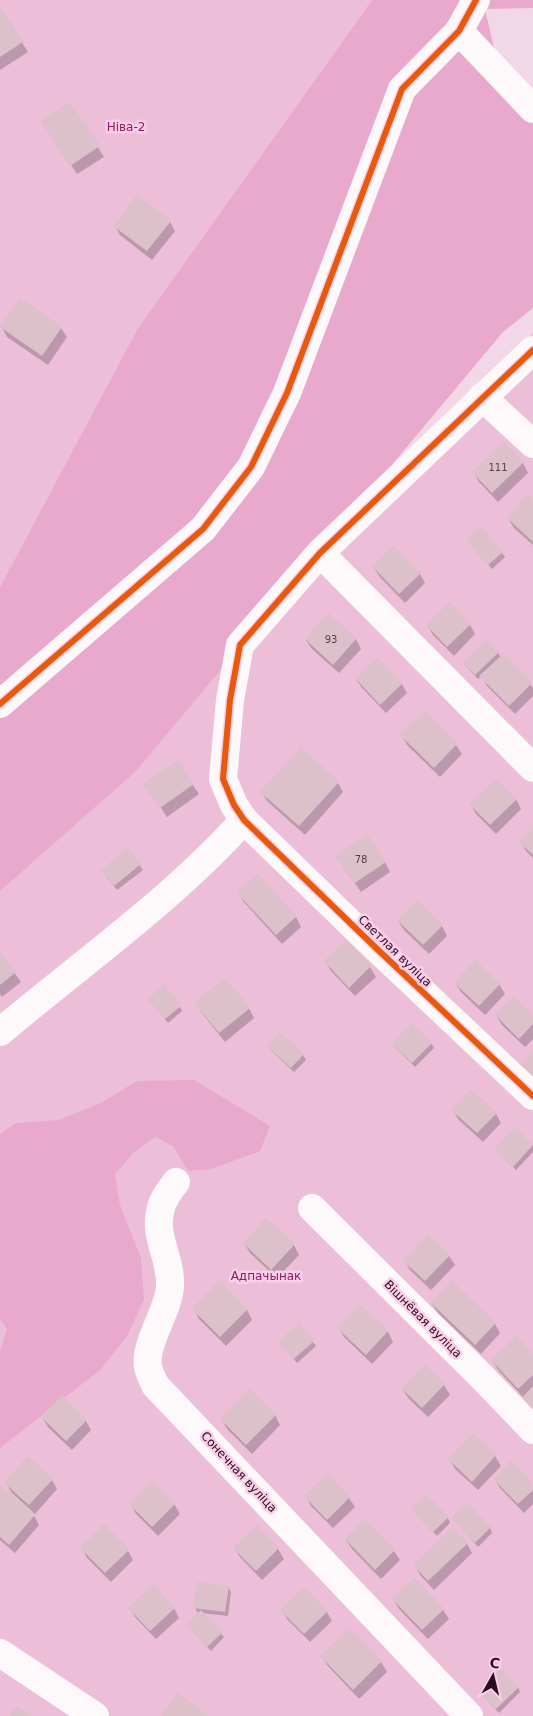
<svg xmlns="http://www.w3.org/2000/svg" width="533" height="1716" viewBox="0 0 533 1716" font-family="'DejaVu Sans',sans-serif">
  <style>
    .green { fill: #ecbed7 }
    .forest { fill: #e8a9cd }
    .shadow { fill: #0003 }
    .building { fill: #dcc0ca }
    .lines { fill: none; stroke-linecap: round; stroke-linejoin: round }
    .street { stroke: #fdf9fb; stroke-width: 28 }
    .cycleway-casing { stroke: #fccee7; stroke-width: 9 }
    .cycleway { stroke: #e8590c; stroke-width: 6 }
    .labels { text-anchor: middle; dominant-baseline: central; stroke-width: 5; stroke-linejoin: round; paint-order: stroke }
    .number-label { font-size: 10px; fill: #583d4c }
    .park-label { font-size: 12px; fill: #8c1c67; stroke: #fccee7 }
    .street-label { font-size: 12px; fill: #280e1e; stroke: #fccee7 }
  </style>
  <rect width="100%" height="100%" fill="#f2d8e6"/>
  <g class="green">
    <polygon points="0,0 372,0 138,328 0,587"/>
    <polygon points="533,333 533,1716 0,1716 0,837"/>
  </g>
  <g class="forest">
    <polygon points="372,0 533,0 533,8 485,9 502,83 533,115 533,308 503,332 136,771 0,891 0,587 138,328"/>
    <polygon points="194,1080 270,1126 260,1151 211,1169 188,1171 173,1146 155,1137 133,1153 115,1174 120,1205 141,1258 144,1300 127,1336 100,1370 0,1448 0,1351 7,1329 0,1319 0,1134 16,1123 59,1120 101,1103 137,1081"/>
  </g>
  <g class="shadow">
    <polygon points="0,8 28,52 0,70"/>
    <polygon points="70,103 104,157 77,174 48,130"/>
    <polygon points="170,222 175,231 152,260 120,235 115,226"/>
    <polygon points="2,327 61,328 67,337 48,365 7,337"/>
    <polygon points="523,463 528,473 498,502 479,482 474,473"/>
    <polygon points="533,500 533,545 514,528 508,518"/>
    <polygon points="471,545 502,553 505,557 492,569"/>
    <polygon points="373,566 420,574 425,583 405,603 379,576"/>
    <polygon points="470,625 475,634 454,656 433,635 428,626"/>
    <polygon points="356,639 361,649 339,673 312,649 306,640"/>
    <polygon points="498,653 501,657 530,684 533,688 533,696 515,714 487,686 481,676 478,679 464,664"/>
    <polygon points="356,679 402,684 407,693 386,713 362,688"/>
    <polygon points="402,735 456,745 462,754 440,777 407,745"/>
    <polygon points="177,762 199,794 167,817 151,793"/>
    <polygon points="338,783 343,792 305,835 267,801 262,792"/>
    <polygon points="516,799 521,809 496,834 476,814 471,805"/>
    <polygon points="533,830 533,858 526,851 521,842"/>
    <polygon points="128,850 143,870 117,890 105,875"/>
    <polygon points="385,862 390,872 361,892 343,866"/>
    <polygon points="257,875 296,917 301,927 282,944 243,901 238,892"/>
    <polygon points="398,921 442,926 447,936 429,954 404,930"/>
    <polygon points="346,941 370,967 376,977 355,996 331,971 325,961"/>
    <polygon points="0,953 21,982 2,997 0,994"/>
    <polygon points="455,983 499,984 505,994 485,1015 461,992"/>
    <polygon points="152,1003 180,1007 182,1011 168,1023"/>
    <polygon points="196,1003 249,1008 254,1018 225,1042 201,1012"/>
    <polygon points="496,1015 533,1017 533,1039 525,1047 502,1025"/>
    <polygon points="280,1034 303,1055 306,1060 294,1072 272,1051 269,1046"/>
    <polygon points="431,1043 434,1048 415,1067 393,1045"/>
    <polygon points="453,1110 496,1114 501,1123 483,1142 458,1119"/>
    <polygon points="533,1145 533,1152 516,1170 495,1149"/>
    <polygon points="244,1243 294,1245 299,1255 277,1278 250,1253"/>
    <polygon points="449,1256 455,1265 431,1290 410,1270 405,1261"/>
    <polygon points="432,1304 495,1324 500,1333 481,1354 438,1313"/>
    <polygon points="360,1306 388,1332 393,1342 372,1364 344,1337 339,1328"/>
    <polygon points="194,1309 247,1310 252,1320 226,1346 199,1319"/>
    <polygon points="299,1325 316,1346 297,1363 280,1342"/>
    <polygon points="533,1356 533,1416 524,1398 498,1370 492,1360"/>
    <polygon points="425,1367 444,1385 450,1395 428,1417 409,1399 403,1390"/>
    <polygon points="275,1415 280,1425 252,1454 227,1429 222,1420"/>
    <polygon points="42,1417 86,1421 91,1430 72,1450 48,1427"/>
    <polygon points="473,1435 495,1456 501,1466 478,1490 455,1469 450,1460"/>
    <polygon points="327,1475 349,1498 355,1507 333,1528 311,1506 306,1496"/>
    <polygon points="494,1479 533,1486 533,1504 524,1513 500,1488"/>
    <polygon points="52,1480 57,1489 35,1514 11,1492 6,1483"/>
    <polygon points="0,1487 33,1514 39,1525 15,1553 0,1540"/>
    <polygon points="131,1504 174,1504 180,1514 158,1536 136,1514"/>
    <polygon points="412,1509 448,1518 450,1523 437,1536"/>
    <polygon points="453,1518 490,1528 492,1533 478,1547"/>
    <polygon points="365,1521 394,1551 400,1560 381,1579 352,1549 346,1540"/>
    <polygon points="257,1526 278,1549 284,1559 262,1580 240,1557 234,1548"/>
    <polygon points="467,1544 472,1553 434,1590 420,1575 415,1565"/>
    <polygon points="82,1548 128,1551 133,1560 111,1582 87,1558"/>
    <polygon points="414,1579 443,1610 449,1619 428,1639 399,1609 393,1599"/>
    <polygon points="228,1587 231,1592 228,1616 202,1613 224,1637 211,1651 187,1625 200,1612 197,1612 195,1607"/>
    <polygon points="130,1608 174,1608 179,1618 156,1639 135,1617"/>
    <polygon points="282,1610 327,1612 332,1621 310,1642 287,1619"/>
    <polygon points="349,1629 381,1662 387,1672 359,1699 327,1665 322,1656"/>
    <polygon points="518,1687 520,1692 499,1713 479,1691"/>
  </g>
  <g class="building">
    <polygon points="0,6 23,42 0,57"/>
    <polygon points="70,102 100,146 70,166 41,121"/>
    <polygon points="137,195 171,221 147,251 113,226"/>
    <polygon points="20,298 62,327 42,356 0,327"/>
    <polygon points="503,442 524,462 492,493 472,472"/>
    <polygon points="528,494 533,499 533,542 507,518"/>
    <polygon points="481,527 503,552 488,565 466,540"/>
    <polygon points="393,545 421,573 399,594 372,566"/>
    <polygon points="450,602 471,624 447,647 426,625"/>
    <polygon points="328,613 357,638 333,665 305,639"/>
    <polygon points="487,640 499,652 475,675 463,663"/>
    <polygon points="503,654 532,683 509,706 479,676"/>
    <polygon points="377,657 403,683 380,705 355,678"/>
    <polygon points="425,711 457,744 434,768 400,735"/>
    <polygon points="301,747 339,782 299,826 260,792"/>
    <polygon points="178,760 194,784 160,808 143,784"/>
    <polygon points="496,778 517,799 490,825 469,804"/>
    <polygon points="533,828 533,855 519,842"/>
    <polygon points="367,835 386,862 355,883 336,856"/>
    <polygon points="128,848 141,864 114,886 101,870"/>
    <polygon points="257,873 297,916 276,935 236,892"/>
    <polygon points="417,900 443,925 423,945 397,920"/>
    <polygon points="346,940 371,966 349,988 324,961"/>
    <polygon points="0,951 16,972 0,985"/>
    <polygon points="475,960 500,984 479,1006 454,983"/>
    <polygon points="225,978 250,1008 219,1033 194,1003"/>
    <polygon points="164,985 181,1006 165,1019 148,999"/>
    <polygon points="513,996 533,1015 533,1024 519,1039 495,1015"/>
    <polygon points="412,1023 432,1043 412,1063 392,1044"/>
    <polygon points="280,1032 304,1054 291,1068 267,1046"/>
    <polygon points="533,1051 533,1084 516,1069"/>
    <polygon points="471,1089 497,1113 477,1133 451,1110"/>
    <polygon points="515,1127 533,1145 513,1167 494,1149"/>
    <polygon points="266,1218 295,1244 271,1270 243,1243"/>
    <polygon points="429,1234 450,1255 425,1281 403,1261"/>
    <polygon points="219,1281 248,1309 220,1337 192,1309"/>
    <polygon points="452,1281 496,1323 475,1345 431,1303"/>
    <polygon points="360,1304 388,1331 366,1355 337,1328"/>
    <polygon points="299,1323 315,1340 294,1359 278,1342"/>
    <polygon points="516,1336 533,1354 533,1375 518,1389 491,1360"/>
    <polygon points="425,1365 445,1384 422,1408 402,1389"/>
    <polygon points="533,1386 533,1413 520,1400"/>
    <polygon points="250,1389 276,1415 246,1445 220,1419"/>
    <polygon points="62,1395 87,1420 66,1441 41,1417"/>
    <polygon points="473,1433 496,1455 472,1482 448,1459"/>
    <polygon points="28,1456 53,1479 29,1505 4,1483"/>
    <polygon points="511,1461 533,1484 533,1490 518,1504 493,1479"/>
    <polygon points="328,1473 350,1497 327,1520 304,1496"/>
    <polygon points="152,1481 175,1504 152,1527 129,1504"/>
    <polygon points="0,1485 35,1515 9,1545 0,1537"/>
    <polygon points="426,1494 449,1517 433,1532 411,1509"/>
    <polygon points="467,1503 491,1527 475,1543 451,1518"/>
    <polygon points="365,1519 395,1550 375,1570 345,1539"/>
    <polygon points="104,1524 129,1550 105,1573 80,1548"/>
    <polygon points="257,1525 279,1548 256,1571 233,1548"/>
    <polygon points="453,1527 468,1543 428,1581 413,1565"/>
    <polygon points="414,1577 444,1609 422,1630 392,1599"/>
    <polygon points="197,1582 229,1586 225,1612 193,1608"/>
    <polygon points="153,1584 175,1608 150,1631 128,1608"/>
    <polygon points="304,1587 328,1611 304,1634 280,1610"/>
    <polygon points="201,1610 223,1632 207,1647 186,1625"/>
    <polygon points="349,1628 382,1661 353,1690 320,1656"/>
    <polygon points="501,1668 519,1687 496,1709 478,1691"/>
    <polygon points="177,1693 209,1716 161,1716"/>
    <polygon points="17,1706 31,1716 10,1716"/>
  </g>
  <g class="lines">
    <g class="street">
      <polyline points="459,31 533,109"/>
      <polyline points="533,350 320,553 240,645 230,700 223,779 234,805 244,820 376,948 533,1096"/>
      <polyline points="482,397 533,444"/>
      <polyline points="320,553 533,768"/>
      <polyline points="0,704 203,529 251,467 287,393 402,89 459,31 476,0"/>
      <path d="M 0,1032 C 82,963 172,900 244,820"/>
      <path d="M 176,1182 C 169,1191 162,1200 160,1212 C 154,1237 172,1261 170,1287 C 168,1312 144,1344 148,1367 C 149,1373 153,1379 155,1385 L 469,1716"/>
      <polyline points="312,1208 482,1377 533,1430"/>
      <polyline points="0,1653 95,1716"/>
    </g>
    <g class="cycleway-casing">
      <g id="cycleway">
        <polyline points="533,350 320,553 240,645 230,700 223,779 234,805 244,820 376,948 533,1096"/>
        <polyline points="0,704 203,529 251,467 287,393 402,89 459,31 476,0"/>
      </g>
    </g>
    <use href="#cycleway" class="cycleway"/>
  </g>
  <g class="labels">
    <g class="number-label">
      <text x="498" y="467">111</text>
      <text x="331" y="639">93</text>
      <text x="361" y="859">78</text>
    </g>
    <g class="park-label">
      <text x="126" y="127">Ніва-2</text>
      <text x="266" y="1276">Адпачынак</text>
    </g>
    <g class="street-label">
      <text transform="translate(395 951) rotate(44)">Светлая вуліца</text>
      <text transform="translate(423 1319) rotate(45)">Вішнёвая вуліца</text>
      <text transform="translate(239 1472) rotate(47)">Сонечная вуліца</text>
    </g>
  </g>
  <g transform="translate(493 1676) rotate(8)" stroke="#fccee7" stroke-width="4" paint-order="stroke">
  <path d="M0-4L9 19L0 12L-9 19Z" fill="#280e1e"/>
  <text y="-8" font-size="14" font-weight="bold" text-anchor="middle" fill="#280e1e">С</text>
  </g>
</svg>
